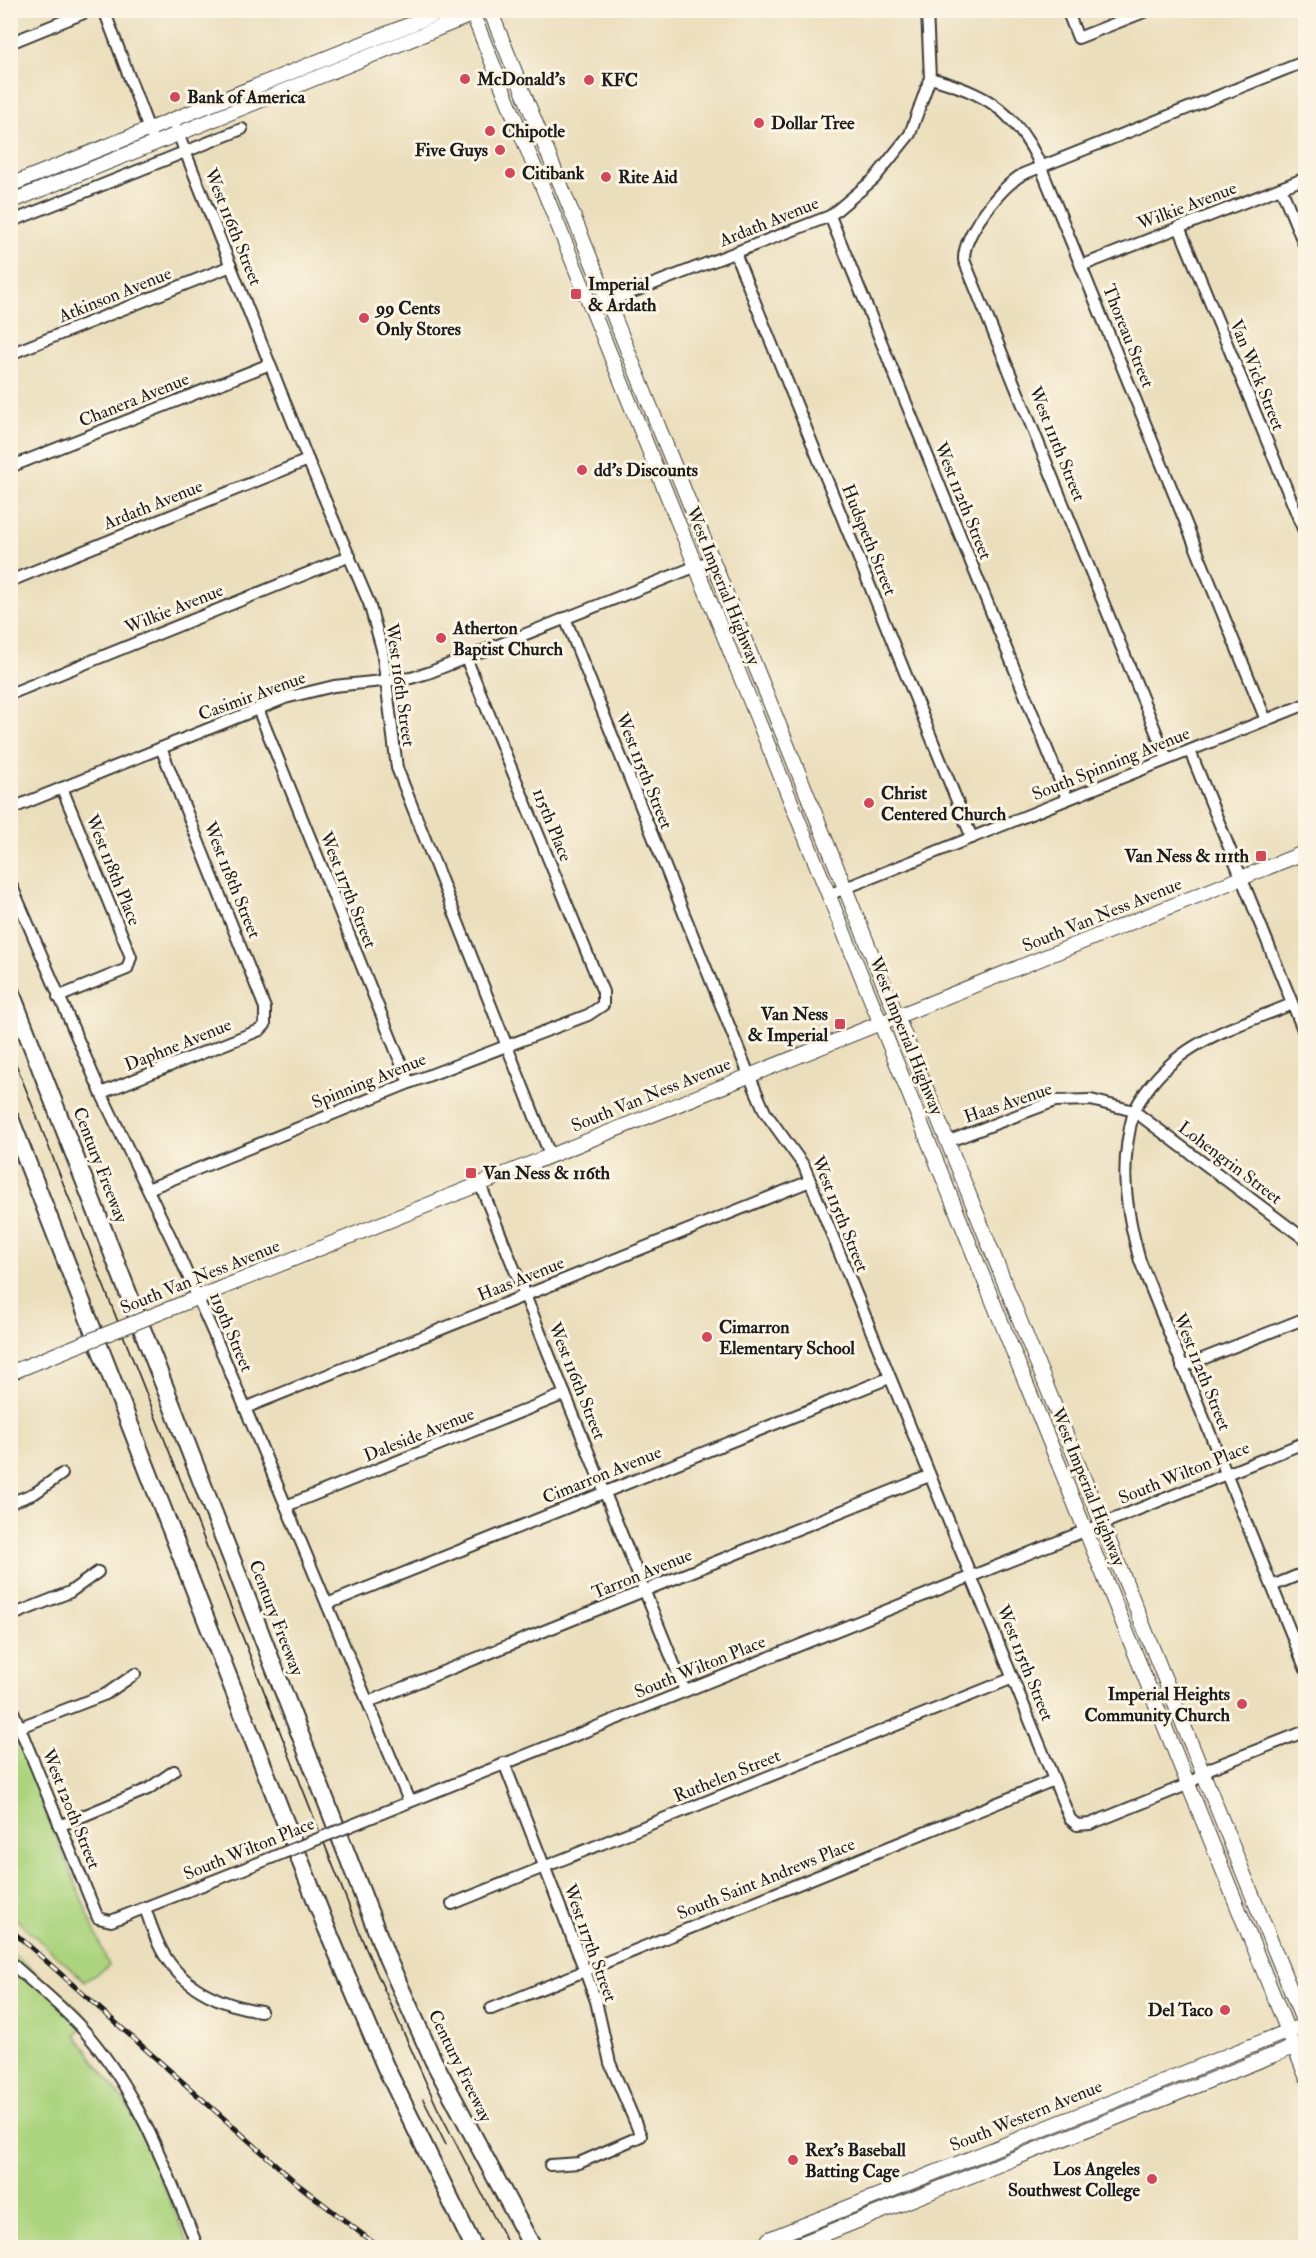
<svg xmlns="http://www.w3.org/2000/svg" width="1316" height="2258" viewBox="0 0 1316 2258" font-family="'IM FELL Double Pica',serif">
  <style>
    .green { fill: #acd47f; stroke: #64784e; stroke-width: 1.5 }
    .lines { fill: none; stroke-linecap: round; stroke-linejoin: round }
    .minor-casing { stroke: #3b3934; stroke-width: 14 }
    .major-casing { stroke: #3b3934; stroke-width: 16 }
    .highway-casing { stroke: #3b3934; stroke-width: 20 }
    .minor { stroke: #fff; stroke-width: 10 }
    .major { stroke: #fff; stroke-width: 14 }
    .highway { stroke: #fff; stroke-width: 16 }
    .tram { stroke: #1c1c1c; stroke-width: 1.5 }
    .rail-casing { stroke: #1c1c1c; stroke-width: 5 }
    .rail { stroke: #fcf5e5; stroke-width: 3; stroke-dasharray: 9; stroke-linecap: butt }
    .minor-bridge-casing { stroke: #3b3934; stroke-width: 14; stroke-linecap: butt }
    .major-bridge-casing { stroke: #3b3934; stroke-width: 16; stroke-linecap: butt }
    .minor-bridge { stroke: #fff; stroke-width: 10 }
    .major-bridge { stroke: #fff; stroke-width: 14 }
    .poi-dot { fill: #d1495b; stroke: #fcf5e5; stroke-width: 2 }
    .labels { text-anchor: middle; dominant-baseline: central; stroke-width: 6; stroke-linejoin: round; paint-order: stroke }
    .poi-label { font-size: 18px; font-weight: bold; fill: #1c1c1c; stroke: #fcf5e5; text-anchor: start }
    .street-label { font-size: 18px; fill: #1c1c1c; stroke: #fcf5e5 }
  </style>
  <rect width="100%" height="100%" fill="#fcf5e5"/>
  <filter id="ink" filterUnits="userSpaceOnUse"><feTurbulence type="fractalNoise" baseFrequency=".0167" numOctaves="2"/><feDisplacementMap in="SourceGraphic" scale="12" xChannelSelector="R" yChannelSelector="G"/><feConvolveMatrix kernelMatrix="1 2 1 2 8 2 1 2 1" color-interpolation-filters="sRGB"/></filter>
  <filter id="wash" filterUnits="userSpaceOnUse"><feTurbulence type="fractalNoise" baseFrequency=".008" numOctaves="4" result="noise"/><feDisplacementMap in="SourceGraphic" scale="24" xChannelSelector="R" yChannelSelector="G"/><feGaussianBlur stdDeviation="1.35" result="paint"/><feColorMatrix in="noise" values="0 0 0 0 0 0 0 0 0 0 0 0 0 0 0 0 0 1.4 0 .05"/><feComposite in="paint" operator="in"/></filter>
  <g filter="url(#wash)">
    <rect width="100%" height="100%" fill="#ebdebc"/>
    <g class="green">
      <polygon points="10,1722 109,1966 85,1981 11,1915"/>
      <polygon points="10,1950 88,2018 76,2035 131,2111 190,2247 11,2247"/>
    </g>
  </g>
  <g filter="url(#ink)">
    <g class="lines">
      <g class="minor-casing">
        <g id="minor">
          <polyline points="104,10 151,135"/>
          <path d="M 927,10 L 930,78 C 982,92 1012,108 1037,158 L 1266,720"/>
          <polyline points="1067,10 1078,38 1149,10"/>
          <polyline points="10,43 91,10"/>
          <polyline points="173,121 308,460 369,603 382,649 397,768 550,1155"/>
          <polyline points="1281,188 1306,249"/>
          <polyline points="830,216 1067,798"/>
          <polyline points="10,222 242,129"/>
          <polyline points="1179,227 1306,536"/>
          <polyline points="735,253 972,838"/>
          <polyline points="1081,266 1306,178"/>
          <polyline points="591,308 830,216 874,179 910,134 930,78"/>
          <polyline points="10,354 231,266"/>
          <polyline points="10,467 270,364"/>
          <polyline points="10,581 308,460"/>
          <polyline points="565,618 749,1075 765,1112 804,1166 1070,1819 1077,1825 1090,1824 1189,1784 1211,1768 1306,1731"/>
          <polyline points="10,694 350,556"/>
          <polyline points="258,709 409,1083"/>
          <polyline points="1190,751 1306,1037"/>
          <path d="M 1167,759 L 964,260 C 963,234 1001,187 1023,174 L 1306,61"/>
          <polyline points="10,809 285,698 334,686 411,678 428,673 712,560"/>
          <polyline points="10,882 101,1093 173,1242 223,1355 409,1801"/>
          <polyline points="828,895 1306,704"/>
          <polyline points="58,997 127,969 131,957 62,788"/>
          <polyline points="101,1093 260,1030 265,1025 265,1008 161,748"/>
          <path d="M 947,1142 L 1055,1101 L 1091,1100 L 1134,1111 C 1170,1043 1226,1031 1292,1004"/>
          <polyline points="480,1184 685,1691"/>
          <polyline points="148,1189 409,1083 588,1015 603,1005 603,992 466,658"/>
          <path d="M 1306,1240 L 1134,1111 C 1119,1165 1125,1207 1140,1261 L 1306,1670"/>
          <polyline points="1182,1367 1306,1318"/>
          <polyline points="245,1408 810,1181"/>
          <polyline points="10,1503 35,1493 62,1474"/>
          <polyline points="286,1506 565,1394"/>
          <polyline points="1272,1586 1306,1572"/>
          <polyline points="327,1604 889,1378"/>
          <polyline points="10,1616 70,1592 98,1572"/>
          <polyline points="368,1702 929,1476"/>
          <polyline points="10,1704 98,1918 111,1921 256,1864"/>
          <polyline points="20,1727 106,1694 135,1674"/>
          <polyline points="504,1763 585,1971 596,2001 610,2063 641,2136 579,2163 550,2165"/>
          <polyline points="382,1813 1306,1442"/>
          <polyline points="59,1826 148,1789 174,1771"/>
          <polyline points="452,1904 1013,1678"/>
          <path d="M 145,1908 C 151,1925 157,1945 167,1959 C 187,1990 225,2006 261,2011"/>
          <path d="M 10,1962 C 36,1986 65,2008 87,2034 C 141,2097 167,2172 198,2248"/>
          <polyline points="491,2009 1054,1780"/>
        </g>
      </g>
      <g class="major-casing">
        <g id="major">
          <polyline points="471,10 1306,2076"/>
          <polyline points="490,10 1306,2028"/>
          <polyline points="10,185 446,10"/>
          <polyline points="10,202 481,11"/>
          <polyline points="174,1307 1306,852"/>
          <polyline points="10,1373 69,1349"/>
          <polyline points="764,2248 769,2239 1296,2028"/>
          <polyline points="790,2248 1306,2042"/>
        </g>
      </g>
      <g class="highway-casing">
        <g id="highway">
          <polyline points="10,990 388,1960 433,2060 533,2248"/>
          <polyline points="10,1118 327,1929 385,2066 474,2248"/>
        </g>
      </g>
      <use href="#minor" class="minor"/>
      <use href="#major" class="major"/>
      <use href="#highway" class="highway"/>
      <g class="tram">
        <polyline points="10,1049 366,1949 437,2107 510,2248"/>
        <polyline points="423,2099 446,2145"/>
      </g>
      <g class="rail-casing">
        <polyline id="rail" points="10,1929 300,2186 380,2248"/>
      </g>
      <use href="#rail" class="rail"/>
      <g class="minor-bridge-casing">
        <polyline id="minor-bridge" points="256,1864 382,1813"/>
      </g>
      <g class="major-bridge-casing">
        <polyline id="major-bridge" points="69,1349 174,1307"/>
      </g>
      <use href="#minor-bridge" class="minor-bridge"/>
      <use href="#major-bridge" class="major-bridge"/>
    </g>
  </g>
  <g class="poi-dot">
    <circle cx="465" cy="79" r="6"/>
    <circle cx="589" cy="80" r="6"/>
    <circle cx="175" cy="97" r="6"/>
    <circle cx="759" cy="123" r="6"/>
    <circle cx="490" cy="131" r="6"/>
    <circle cx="500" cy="150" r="6"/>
    <circle cx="510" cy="173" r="6"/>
    <circle cx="606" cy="177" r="6"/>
    <rect x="570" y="288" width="12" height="12" rx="3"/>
    <circle cx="364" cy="318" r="6"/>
    <circle cx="582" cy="470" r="6"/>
    <circle cx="441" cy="638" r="6"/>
    <circle cx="869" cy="803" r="6"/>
    <rect x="1255" y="850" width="12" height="12" rx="3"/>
    <rect x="834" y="1018" width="12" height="12" rx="3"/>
    <rect x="465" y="1167" width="12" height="12" rx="3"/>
    <circle cx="707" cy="1337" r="6"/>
    <circle cx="1242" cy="1704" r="6"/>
    <circle cx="1225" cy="2010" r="6"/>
    <circle cx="793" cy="2160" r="6"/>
    <circle cx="1152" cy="2179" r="6"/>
  </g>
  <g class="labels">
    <g class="poi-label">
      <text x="477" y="79">McDonald's</text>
      <text x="601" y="80">KFC</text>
      <text x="187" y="97">Bank of America</text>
      <text x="771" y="123">Dollar Tree</text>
      <text x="502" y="131">Chipotle</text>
      <text x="488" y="150" text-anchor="end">Five Guys</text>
      <text x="522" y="173">Citibank</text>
      <text x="618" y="177">Rite Aid</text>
      <text x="588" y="284">Imperial<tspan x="588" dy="21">&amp; Ardath</tspan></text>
      <text x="376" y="308">99 Cents<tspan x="376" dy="21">Only Stores</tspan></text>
      <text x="594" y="470">dd's Discounts</text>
      <text x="453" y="628">Atherton<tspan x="453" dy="21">Baptist Church</tspan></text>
      <text x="881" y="793">Christ<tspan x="881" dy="21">Centered Church</tspan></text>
      <text x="1249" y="856" text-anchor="end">Van Ness &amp; 111th</text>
      <text x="828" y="1014" text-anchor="end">Van Ness<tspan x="828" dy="21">&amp; Imperial</tspan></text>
      <text x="483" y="1173">Van Ness &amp; 116th</text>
      <text x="719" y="1327">Cimarron<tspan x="719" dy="21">Elementary School</tspan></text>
      <text x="1230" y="1694" text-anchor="end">Imperial Heights<tspan x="1230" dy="21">Community Church</tspan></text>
      <text x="1213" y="2010" text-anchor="end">Del Taco</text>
      <text x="805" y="2150">Rex's Baseball<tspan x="805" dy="21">Batting Cage</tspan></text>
      <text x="1140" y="2169" text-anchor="end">Los Angeles<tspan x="1140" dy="21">Southwest College</tspan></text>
    </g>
    <g class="street-label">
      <text transform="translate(1187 206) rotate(-21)">Wilkie Avenue</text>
      <text transform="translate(769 222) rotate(-22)">Ardath Avenue</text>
      <text transform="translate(233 227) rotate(68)">West 116th Street</text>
      <text transform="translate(115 295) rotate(-22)">Atkinson Avenue</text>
      <text transform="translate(1128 336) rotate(68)">Thoreau Street</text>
      <text transform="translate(1257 375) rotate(68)">Van Wick Street</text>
      <text transform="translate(134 400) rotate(-22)">Chanera Avenue</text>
      <text transform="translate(1057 444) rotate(68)">West 111th Street</text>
      <text transform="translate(963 501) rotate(68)">West 112th Street</text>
      <text transform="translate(153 505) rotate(-22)">Ardath Avenue</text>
      <text transform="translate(869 540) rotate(68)">Hudspeth Street</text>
      <text transform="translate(723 586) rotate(68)">West Imperial Highway</text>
      <text transform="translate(174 609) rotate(-22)">Wilkie Avenue</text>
      <text transform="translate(400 685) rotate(82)">West 116th Street</text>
      <text transform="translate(252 696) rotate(-20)">Casimir Avenue</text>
      <text transform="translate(1111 764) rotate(-22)">South Spinning Avenue</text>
      <text transform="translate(644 771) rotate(68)">West 115th Street</text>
      <text transform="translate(552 825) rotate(68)">115th Place</text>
      <text transform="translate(113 870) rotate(68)">West 118th Place</text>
      <text transform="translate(232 880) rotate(68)">West 118th Street</text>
      <text transform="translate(348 890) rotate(68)">West 117th Street</text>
      <text transform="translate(1102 915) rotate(-22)">South Van Ness Avenue</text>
      <text transform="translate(906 1036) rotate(68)">West Imperial Highway</text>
      <text transform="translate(178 1045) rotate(-22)">Daphne Avenue</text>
      <text transform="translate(369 1081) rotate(-22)">Spinning Avenue</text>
      <text transform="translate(651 1095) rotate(-22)">South Van Ness Avenue</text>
      <text transform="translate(1008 1103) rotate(-19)">Haas Avenue</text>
      <text transform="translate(1230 1163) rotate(37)">Lohengrin Street</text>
      <text transform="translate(100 1165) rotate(69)">Century Freeway</text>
      <text transform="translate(840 1214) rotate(68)">West 115th Street</text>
      <text transform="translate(200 1277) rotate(-22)">South Van Ness Avenue</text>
      <text transform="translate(521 1279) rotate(-22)">Haas Avenue</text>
      <text transform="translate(231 1332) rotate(67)">119th Street</text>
      <text transform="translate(1202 1372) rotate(68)">West 112th Street</text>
      <text transform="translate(577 1381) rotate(68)">West 116th Street</text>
      <text transform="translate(419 1435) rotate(-22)">Daleside Avenue</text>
      <text transform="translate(1184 1473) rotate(-22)">South Wilton Place</text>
      <text transform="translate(602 1475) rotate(-22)">Cimarron Avenue</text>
      <text transform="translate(1088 1487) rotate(68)">West Imperial Highway</text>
      <text transform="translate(642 1574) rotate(-22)">Tarron Avenue</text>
      <text transform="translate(276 1618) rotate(69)">Century Freeway</text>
      <text transform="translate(1025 1663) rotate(68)">West 115th Street</text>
      <text transform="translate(700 1667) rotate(-22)">South Wilton Place</text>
      <text transform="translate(727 1776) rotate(-22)">Ruthelen Street</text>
      <text transform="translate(71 1809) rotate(68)">West 120th Street</text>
      <text transform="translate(249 1849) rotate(-22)">South Wilton Place</text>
      <text transform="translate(766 1879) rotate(-22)">South Saint Andrews Place</text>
      <text transform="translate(590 1943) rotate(70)">West 117th Street</text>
      <text transform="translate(460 2066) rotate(64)">Century Freeway</text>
      <text transform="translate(1026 2116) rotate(-22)">South Western Avenue</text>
    </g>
  </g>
  <rect width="1316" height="2258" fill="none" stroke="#fcf5e5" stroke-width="36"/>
</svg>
